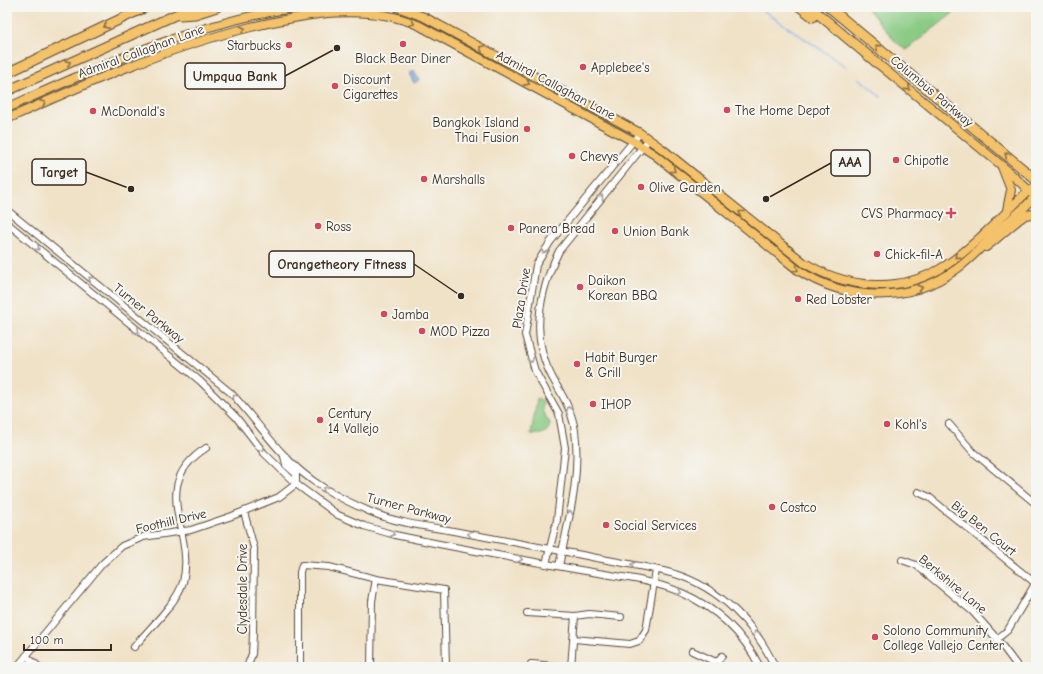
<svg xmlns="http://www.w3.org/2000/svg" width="1043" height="674" viewBox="0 0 1043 674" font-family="'Comic Neue',sans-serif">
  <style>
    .green { fill: #88ca83; stroke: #627a50 }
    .water { fill: #7aabe5; stroke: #5a6a82 }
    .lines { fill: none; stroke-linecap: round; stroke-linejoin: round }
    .stream { stroke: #7aabe5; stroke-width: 1.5 }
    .minor-casing { stroke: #564637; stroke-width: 8 }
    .major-casing { stroke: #564637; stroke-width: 10 }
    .highway-casing { stroke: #564637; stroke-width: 11 }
    .minor { stroke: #fff; stroke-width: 6 }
    .major { stroke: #f3c26a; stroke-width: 8 }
    .highway { stroke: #f3c26a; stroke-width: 9 }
    .oneway { stroke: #8e6e40 }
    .oneway2 { stroke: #a79f9a }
    .poi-dot { fill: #d1495b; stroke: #f6f6f2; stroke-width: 1.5 }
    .labels { text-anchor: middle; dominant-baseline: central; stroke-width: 4; stroke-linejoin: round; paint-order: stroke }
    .poi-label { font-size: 13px; fill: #3b2a1e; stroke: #f6f6f2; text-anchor: start }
    .street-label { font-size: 13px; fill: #3b2a1e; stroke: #f6f6f2 }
    .leader { fill: none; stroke: #3b2a1e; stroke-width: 1.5 }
    .callout-dot { fill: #3b2a1e; stroke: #f6f6f2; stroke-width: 1.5 }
    .callout { fill: #f6f6f2; stroke: #3b2a1e; stroke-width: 1.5 }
    .callout-label { font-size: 14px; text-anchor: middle; font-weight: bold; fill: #3b2a1e }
  </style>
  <rect width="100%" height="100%" fill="#f6f6f2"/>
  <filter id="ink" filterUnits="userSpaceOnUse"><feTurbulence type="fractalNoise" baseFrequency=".025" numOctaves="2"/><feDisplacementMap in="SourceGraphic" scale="8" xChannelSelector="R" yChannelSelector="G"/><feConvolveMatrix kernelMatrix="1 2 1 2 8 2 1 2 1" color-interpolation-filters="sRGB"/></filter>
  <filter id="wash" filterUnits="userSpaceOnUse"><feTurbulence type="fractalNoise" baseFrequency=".012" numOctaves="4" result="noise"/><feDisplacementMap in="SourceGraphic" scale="16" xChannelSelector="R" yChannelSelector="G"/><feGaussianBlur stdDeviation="0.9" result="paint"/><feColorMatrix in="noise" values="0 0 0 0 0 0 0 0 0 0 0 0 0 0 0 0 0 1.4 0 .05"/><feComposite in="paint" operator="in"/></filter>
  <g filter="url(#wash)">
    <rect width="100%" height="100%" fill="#f0e2c7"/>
    <g class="green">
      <polygon points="866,7 961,7 906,50 895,41"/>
      <path d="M 537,399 L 543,402 L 542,411 L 550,423 C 549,434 541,435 531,434 Z"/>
    </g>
    <polygon class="water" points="414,71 419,80 414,83 409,73"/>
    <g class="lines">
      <g class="stream">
        <polyline points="758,7 845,66"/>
        <polyline points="7,10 15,7"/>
        <polyline points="859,78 881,97"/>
      </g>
    </g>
  </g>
  <g filter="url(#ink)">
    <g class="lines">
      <g class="minor-casing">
        <g id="minor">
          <path d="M 7,210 L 231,393 C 250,413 265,435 283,454 C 307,481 338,498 371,512 C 394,522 423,526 448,530 C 495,539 541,547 587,556 C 616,562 646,566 675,574 C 720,588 756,625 775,667"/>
          <path d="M 7,223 L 200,381 L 236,417 L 264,453 L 296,484 L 338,515 L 364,526 L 395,535 C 456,548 518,559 580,570 C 613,576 649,579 680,592 C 715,607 743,633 760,667"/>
          <polyline points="949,424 973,452 1036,504"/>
          <polyline points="918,492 929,497 1035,583"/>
          <polyline points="244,512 254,548 253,634 252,654 247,667"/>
          <polyline points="902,560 916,565 973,612 997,639 1018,667"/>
          <polyline points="546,564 557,520 565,448 559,414 535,371 525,335 536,265 551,241 640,133"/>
          <path d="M 559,566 C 568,522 581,477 575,431 C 572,411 563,396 553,379 C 529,337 539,292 559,251 L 649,139"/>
          <polyline points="527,613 575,616 589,614 621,617"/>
          <polyline points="574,639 630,644 639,641 646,630 656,570"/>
          <polyline points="997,639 1008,630 1036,582"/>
          <path d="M 134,647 C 148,630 177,603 183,582 C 196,531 147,486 206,448"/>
          <polyline points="692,651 716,662"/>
          <polyline points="26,656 39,667"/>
          <polyline points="531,664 567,667"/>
          <polyline points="17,667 102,564 122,546 143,537 191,530 232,516 279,497 296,484 296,474 286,465 284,456"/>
          <polyline points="300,667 300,572 302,565 329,567 376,579 444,590 446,667"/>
          <polyline points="371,667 372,601 376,579"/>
          <polyline points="571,667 575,616"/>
          <polyline points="713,667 722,656"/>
        </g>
      </g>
      <g class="major-casing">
        <g id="major">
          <path d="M 397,7 L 424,17 L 640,133 L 661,148 L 803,262 C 845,288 896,294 940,269 C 969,252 1004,214 1029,190 L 1036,187"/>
          <polyline points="877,63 1001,165 1033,194"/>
          <path d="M 7,108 C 100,66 196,22 298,7"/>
          <path d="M 7,119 C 87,83 165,48 251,27 C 306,14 367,2 420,26 L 633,141 L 655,155 L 798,270 C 847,302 910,304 958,268 C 972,258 984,244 996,233 C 1009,220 1025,209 1036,195"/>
          <polyline points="1002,167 1011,190 1007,210"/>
          <path d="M 986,247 C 995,241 1020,217 1026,215 C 1029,214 1033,214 1036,215"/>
        </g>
      </g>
      <g class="highway-casing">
        <g id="highway">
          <polyline points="800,7 813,17"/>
          <polyline points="810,7 877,63"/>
          <polyline points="829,7 1036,180"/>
          <polyline points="180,15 195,14 217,7"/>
          <polyline points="7,73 146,7"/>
          <polyline points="7,91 193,7"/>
        </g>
      </g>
      <use href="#minor" class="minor"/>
      <use href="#major" class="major"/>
      <use href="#highway" class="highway"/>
    </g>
    <defs><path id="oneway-chevron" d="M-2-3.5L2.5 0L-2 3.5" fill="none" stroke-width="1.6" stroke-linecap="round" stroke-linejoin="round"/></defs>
    <g class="oneway">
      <use href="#oneway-chevron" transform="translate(412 23) rotate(23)"/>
      <use href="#oneway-chevron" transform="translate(106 26) rotate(154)"/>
      <use href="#oneway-chevron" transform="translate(243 29) rotate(-14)"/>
      <use href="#oneway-chevron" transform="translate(878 47) rotate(-140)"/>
      <use href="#oneway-chevron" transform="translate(482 48) rotate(-152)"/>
      <use href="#oneway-chevron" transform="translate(68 63) rotate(-24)"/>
      <use href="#oneway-chevron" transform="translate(527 83) rotate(28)"/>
      <use href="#oneway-chevron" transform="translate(908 88) rotate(40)"/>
      <use href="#oneway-chevron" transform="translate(43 103) rotate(-24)"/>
      <use href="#oneway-chevron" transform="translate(1007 155) rotate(-140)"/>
      <use href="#oneway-chevron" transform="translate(673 170) rotate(39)"/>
      <use href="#oneway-chevron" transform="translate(741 213) rotate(-141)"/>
      <use href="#oneway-chevron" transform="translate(957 256) rotate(139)"/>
      <use href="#oneway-chevron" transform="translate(796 269) rotate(35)"/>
      <use href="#oneway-chevron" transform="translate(920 288) rotate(-18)"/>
    </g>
    <g class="oneway2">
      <use href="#oneway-chevron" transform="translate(601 197) rotate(-51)"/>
      <use href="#oneway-chevron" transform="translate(37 248) rotate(40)"/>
      <use href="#oneway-chevron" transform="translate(544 251) rotate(123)"/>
      <use href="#oneway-chevron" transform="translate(91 279) rotate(-140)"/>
      <use href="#oneway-chevron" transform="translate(137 331) rotate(40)"/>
      <use href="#oneway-chevron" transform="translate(531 360) rotate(72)"/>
      <use href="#oneway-chevron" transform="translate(235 397) rotate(-134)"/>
      <use href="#oneway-chevron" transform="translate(569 409) rotate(-113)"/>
      <use href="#oneway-chevron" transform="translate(262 449) rotate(54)"/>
      <use href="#oneway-chevron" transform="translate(325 489) rotate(-148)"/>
      <use href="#oneway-chevron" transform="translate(570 513) rotate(-79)"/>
      <use href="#oneway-chevron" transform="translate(392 534) rotate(14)"/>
      <use href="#oneway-chevron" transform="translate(470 534) rotate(-170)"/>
      <use href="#oneway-chevron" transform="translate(520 559) rotate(10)"/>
      <use href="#oneway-chevron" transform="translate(633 565) rotate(-168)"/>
      <use href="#oneway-chevron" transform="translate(679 592) rotate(22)"/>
      <use href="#oneway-chevron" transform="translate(756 633) rotate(-127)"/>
    </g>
  </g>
  <g class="poi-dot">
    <circle cx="403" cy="44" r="4"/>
    <circle cx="289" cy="45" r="4"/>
    <circle cx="583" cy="67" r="4"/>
    <circle cx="335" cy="86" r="4"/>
    <circle cx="727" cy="110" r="4"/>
    <circle cx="93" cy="111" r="4"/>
    <circle cx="527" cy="129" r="4"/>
    <circle cx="572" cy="156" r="4"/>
    <circle cx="896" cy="160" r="4"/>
    <circle cx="424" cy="179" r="4"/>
    <circle cx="641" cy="187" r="4"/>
    <path d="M949 207h4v4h4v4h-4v4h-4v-4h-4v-4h4z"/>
    <circle cx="318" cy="226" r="4"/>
    <circle cx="511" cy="228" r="4"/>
    <circle cx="615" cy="231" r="4"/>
    <circle cx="877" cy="254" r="4"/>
    <circle cx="580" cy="287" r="4"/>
    <circle cx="798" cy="299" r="4"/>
    <circle cx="384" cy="314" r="4"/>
    <circle cx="422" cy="331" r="4"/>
    <circle cx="577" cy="364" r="4"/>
    <circle cx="593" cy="404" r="4"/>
    <circle cx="320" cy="420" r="4"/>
    <circle cx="887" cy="424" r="4"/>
    <circle cx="772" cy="507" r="4"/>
    <circle cx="606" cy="525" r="4"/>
    <circle cx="875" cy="637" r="4"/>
  </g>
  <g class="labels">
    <g class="poi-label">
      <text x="281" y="45" text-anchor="end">Starbucks</text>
      <text x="403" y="58" text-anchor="middle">Black Bear Diner</text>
      <text x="591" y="67">Applebee's</text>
      <text x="343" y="79">Discount<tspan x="343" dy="15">Cigarettes</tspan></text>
      <text x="735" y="110">The Home Depot</text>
      <text x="101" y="111">McDonald's</text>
      <text x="519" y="122" text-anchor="end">Bangkok Island<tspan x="519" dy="15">Thai Fusion</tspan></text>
      <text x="580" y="156">Chevys</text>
      <text x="904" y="160">Chipotle</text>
      <text x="432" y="179">Marshalls</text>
      <text x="649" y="187">Olive Garden</text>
      <text x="943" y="213" text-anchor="end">CVS Pharmacy</text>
      <text x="326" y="226">Ross</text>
      <text x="519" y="228">Panera Bread</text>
      <text x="623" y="231">Union Bank</text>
      <text x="885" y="254">Chick-fil-A</text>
      <text x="588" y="280">Daikon<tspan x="588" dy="15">Korean BBQ</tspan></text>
      <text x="806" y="299">Red Lobster</text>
      <text x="392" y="314">Jamba</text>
      <text x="430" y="331">MOD Pizza</text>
      <text x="585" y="357">Habit Burger<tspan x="585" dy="15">&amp; Grill</tspan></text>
      <text x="601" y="404">IHOP</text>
      <text x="328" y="413">Century<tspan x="328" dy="15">14 Vallejo</tspan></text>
      <text x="895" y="424">Kohl's</text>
      <text x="780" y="507">Costco</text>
      <text x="614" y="525">Social Services</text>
      <text x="883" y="630">Solono Community<tspan x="883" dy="15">College Vallejo Center</tspan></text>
    </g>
    <g class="street-label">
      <text transform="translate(141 51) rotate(-20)">Admiral Callaghan Lane</text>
      <text transform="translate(556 85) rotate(28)">Admiral Callaghan Lane</text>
      <text transform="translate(932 91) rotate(40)">Columbus Parkway</text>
      <text transform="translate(521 298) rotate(-81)">Plaza Drive</text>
      <text transform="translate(149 313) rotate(39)">Turner Parkway</text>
      <text transform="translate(409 508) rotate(15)">Turner Parkway</text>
      <text transform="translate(171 521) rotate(-13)">Foothill Drive</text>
      <text transform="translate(984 528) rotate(39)">Big Ben Court</text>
      <text transform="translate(953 584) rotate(40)">Berkshire Lane</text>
      <text transform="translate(242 589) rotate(-90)">Clydesdale Drive</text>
    </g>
  </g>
  <path class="leader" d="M337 48L285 76M766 199L831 163M131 189L86 172M461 296L414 264"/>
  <g class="callout-dot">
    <circle cx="337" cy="48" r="4"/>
    <circle cx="766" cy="199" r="4"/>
    <circle cx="131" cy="189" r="4"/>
    <circle cx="461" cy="296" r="4"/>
  </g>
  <g class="callout">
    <rect x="185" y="63" width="100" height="26" rx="4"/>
    <rect x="831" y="150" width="39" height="26" rx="4"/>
    <rect x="32" y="159" width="54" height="26" rx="4"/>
    <rect x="269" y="251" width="145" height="26" rx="4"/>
  </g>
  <g class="callout-label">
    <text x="235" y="81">Umpqua Bank</text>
    <text x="850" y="167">AAA</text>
    <text x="59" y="177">Target</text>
    <text x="342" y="269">Orangetheory Fitness</text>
  </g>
  <rect width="1043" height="674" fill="none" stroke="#f6f6f2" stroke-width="24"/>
  <path d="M24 644v6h87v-6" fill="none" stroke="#3b2a1e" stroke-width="2"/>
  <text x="30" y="644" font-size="12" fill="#3b2a1e" stroke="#f6f6f2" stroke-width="3" paint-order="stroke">100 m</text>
</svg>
